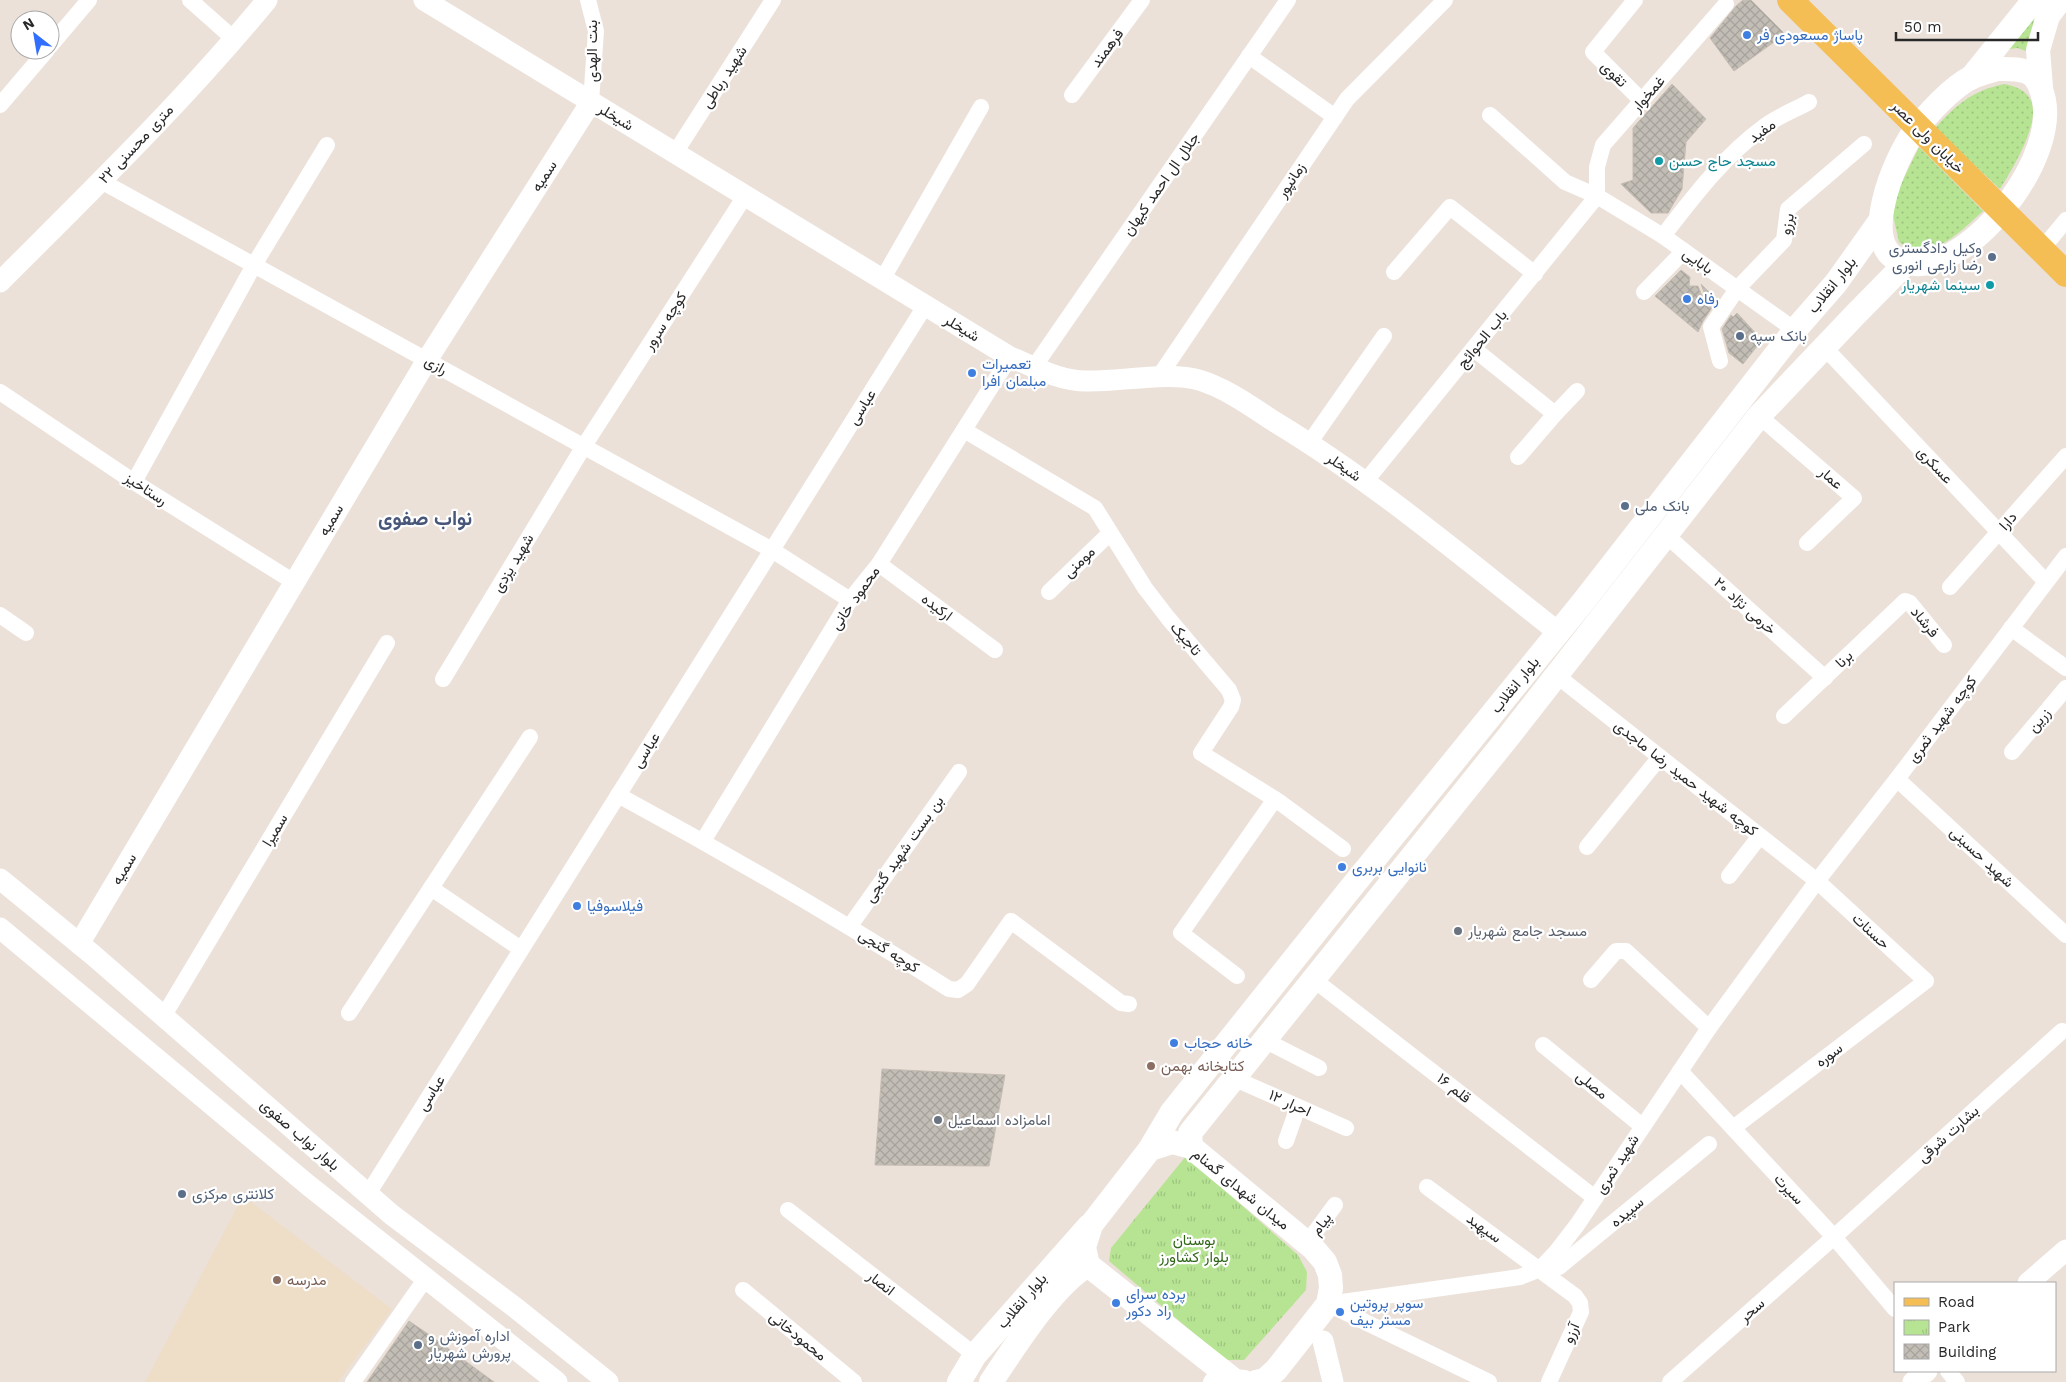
<svg xmlns="http://www.w3.org/2000/svg" width="2066" height="1382" viewBox="0 0 2066 1382" font-family="'Work Sans',Vazirmatn,sans-serif">
  <style>
    .education { fill: #eeddc7 }
    .grass { fill: url(#grass-dots) }
    .park { fill: url(#park-tufts) }
    .building { fill: url(#building-cross-hatch); stroke: #c6bdb3 }
    .lines { fill: none; stroke-linecap: round; stroke-linejoin: round }
    .minor { stroke: #fff; stroke-width: 16 }
    .tertiary { stroke: #fff; stroke-width: 21 }
    .secondary { stroke: #fff; stroke-width: 24 }
    .primary { stroke: #f4be55; stroke-width: 26 }
    .shop-dot { fill: #3f7fe0; stroke: #fff; stroke-width: 2 }
    .culture-dot { fill: #0f9aa8; stroke: #fff; stroke-width: 2 }
    .service-dot { fill: #5c6f8a; stroke: #fff; stroke-width: 2 }
    .worship-dot { fill: #6b7280; stroke: #fff; stroke-width: 2 }
    .education-dot { fill: #8d6e63; stroke: #fff; stroke-width: 2 }
    .labels { text-anchor: middle; dominant-baseline: central; stroke-width: 4.5; stroke-linejoin: round; paint-order: stroke }
    .shop-label { font-size: 15px; fill: #366cbe; stroke: #fff; text-anchor: start }
    .street-label { font-size: 15px; fill: #282828; stroke: #fff }
    .culture-label { font-size: 15px; fill: #0d838f; stroke: #fff; text-anchor: start }
    .service-label { font-size: 15px; fill: #4e5e75; stroke: #fff; text-anchor: start }
    .worship-label { font-size: 15px; fill: #5b616d; stroke: #fff; text-anchor: start }
    .education-label { font-size: 15px; fill: #785e54; stroke: #fff; text-anchor: start }
    .park-label { font-size: 15px; fill: #306617; stroke: #fff }
    .district-label { font-size: 20px; font-weight: bold; fill: #485679; stroke: #fff }
  </style>
  <defs>
    <pattern id="grass-dots" width="8" height="8" patternUnits="userSpaceOnUse" patternTransform="scale(1.25)"><rect width="8" height="8" fill="#b7e493"/><path d="M2 2h.1M6 6h.1" fill="none" stroke="#9dc47f" stroke-width="1.8" stroke-linecap="round"/></pattern>
    <pattern id="park-tufts" width="24" height="20" patternUnits="userSpaceOnUse" patternTransform="scale(1.25)"><rect width="24" height="20" fill="#b7e493"/><path d="M3 7l-1-3M5 7V3M7 7l1-3M15 17l-1-3M17 17v-4M19 17l1-3" fill="none" stroke="#9dc47f"/></pattern>
    <pattern id="building-cross-hatch" width="8" height="8" patternUnits="userSpaceOnUse" patternTransform="scale(1.25)"><rect width="8" height="8" fill="#c2bdb5"/><path d="M0 0l8 8M0 8l8-8" fill="none" stroke="#a7a29c"/></pattern>
  </defs>
  <rect width="100%" height="100%" fill="#ebe1d9"/>
  <polygon class="education" points="243,1196 392,1309 338,1382 145,1382"/>
  <g class="grass">
    <polygon points="2035,16 2029,52 2017,48 2004,50"/>
    <path d="M 2004,84 C 2013,86 2022,88 2028,96 C 2046,116 2011,171 2000,189 L 1935,128 C 1957,104 1972,91 2004,84 Z"/>
    <path d="M 1919,147 L 1983,211 C 1961,231 1930,265 1899,242 L 1892,211 L 1898,190 Z"/>
  </g>
  <polygon class="park" points="1186,1156 1298,1255 1307,1272 1306,1290 1244,1360 1225,1360 1109,1261 1111,1248"/>
  <g class="building">
    <polygon points="1743,0 1751,0 1785,34 1734,71 1710,38 1736,6"/>
    <polygon points="1672,84 1706,119 1686,142 1682,189 1668,213 1651,213 1621,184 1633,180 1633,128"/>
    <polygon points="1681,270 1690,277 1689,286 1698,286 1702,296 1705,295 1701,284 1717,300 1703,321 1698,332 1655,296"/>
    <polygon points="1737,313 1762,340 1743,364 1729,353 1722,329 1731,315 1733,317"/>
    <polygon points="882,1069 1005,1075 989,1166 875,1165"/>
    <polygon points="409,1321 431,1336 494,1382 367,1382"/>
  </g>
  <g class="lines">
    <g class="minor">
      <polyline points="190,0 235,40"/>
      <polyline points="588,0 596,31 591,102"/>
      <polyline points="1635,0 1593,52 1642,101"/>
      <polyline points="50,46 89,0"/>
      <polyline points="1249,56 1335,117"/>
      <polyline points="1072,95 1142,0"/>
      <polyline points="0,105 47,50"/>
      <polyline points="1490,115 1565,182 1597,196 1663,236 1795,330"/>
      <polyline points="675,153 773,0"/>
      <polyline points="101,181 772,550 850,600"/>
      <polyline points="1597,196 1597,167 1603,145 1726,4"/>
      <path d="M 1663,236 C 1694,196 1724,156 1765,126 C 1778,116 1795,110 1809,102"/>
      <polyline points="2042,249 2066,220"/>
      <polyline points="1394,272 1450,207 1535,274"/>
      <polyline points="882,280 981,107"/>
      <polyline points="1644,292 1684,251"/>
      <polyline points="1825,348 2046,582"/>
      <polyline points="1474,349 1555,414"/>
      <polyline points="1720,361 1711,327 1737,289 1784,240 1788,209 1864,144"/>
      <polyline points="1034,367 1288,0"/>
      <polyline points="1158,378 1347,99 1445,0"/>
      <polyline points="0,392 134,482 294,582"/>
      <polyline points="1759,416 1854,498 1807,543"/>
      <polyline points="964,430 1095,508 1145,588 1168,618 1229,690 1233,700 1231,707 1201,753 1278,801 1343,849"/>
      <polyline points="1310,442 1384,336"/>
      <polyline points="1518,457 1555,414 1577,391"/>
      <polyline points="134,482 254,265 327,145"/>
      <polyline points="1365,482 1597,196"/>
      <polyline points="1666,535 1825,678"/>
      <polyline points="879,564 995,650"/>
      <polyline points="1950,587 2066,456"/>
      <polyline points="1049,592 1110,533"/>
      <polyline points="0,615 26,633"/>
      <polyline points="2011,628 2066,668"/>
      <polyline points="1556,675 1817,881 1926,981 1733,1128"/>
      <polyline points="443,679 584,446 745,196"/>
      <polyline points="1784,716 1905,601 1910,603 1944,645"/>
      <polyline points="2012,752 2066,688"/>
      <polyline points="1897,779 2066,935"/>
      <path d="M 618,795 C 731,856 840,920 949,989 L 958,990 L 967,984 L 1011,921 L 1121,1003 L 1129,1004"/>
      <polyline points="703,841 850,600 879,564 1010,357"/>
      <polyline points="1587,847 1660,757"/>
      <polyline points="1729,876 1760,836"/>
      <polyline points="431,888 521,949"/>
      <polyline points="850,926 959,772"/>
      <polyline points="1237,976 1181,933 1275,799"/>
      <polyline points="1313,979 1595,1198"/>
      <polyline points="1591,980 1616,951 1626,951 1709,1028"/>
      <polyline points="349,1013 530,737"/>
      <polyline points="163,1017 387,643"/>
      <polyline points="1264,1040 1319,1068"/>
      <polyline points="1543,1045 1642,1126"/>
      <polyline points="1680,1071 1834,1237 1895,1309"/>
      <polyline points="1233,1078 1346,1128"/>
      <polyline points="1286,1141 1298,1107"/>
      <polyline points="1427,1187 1575,1296 1580,1303 1581,1312 1549,1382"/>
      <polyline points="368,1194 925,306"/>
      <polyline points="788,1210 975,1355"/>
      <polyline points="1307,1243 1335,1205"/>
      <polyline points="1540,1269 1559,1267 1709,1144"/>
      <polyline points="743,1290 854,1382"/>
      <polyline points="1328,1304 1520,1277 1540,1269 1557,1251 1577,1225 1709,1028 1817,881 1897,779 2066,556"/>
      <polyline points="1328,1304 1489,1382"/>
      <polyline points="1948,1371 1957,1382"/>
      <polyline points="353,1382 426,1278"/>
      <polyline points="1211,1382 1220,1369"/>
      <polyline points="1670,1382 1834,1237 2062,1031"/>
    </g>
    <g class="tertiary">
      <path d="M 424,0 L 1010,357 C 1035,367 1059,381 1086,381 C 1119,382 1169,371 1199,380 C 1226,388 1252,407 1275,422 C 1376,483 1466,560 1558,632"/>
      <path d="M 0,282 C 91,191 185,100 267,0"/>
      <polyline points="0,879 93,955 392,1215 517,1309 608,1382"/>
      <polyline points="0,928 308,1185 557,1382"/>
      <polyline points="79,944 427,360 591,102"/>
      <polyline points="2028,1283 2066,1250"/>
      <polyline points="1323,1341 1333,1382"/>
      <polyline points="1913,1382 1927,1371"/>
    </g>
    <g class="secondary">
      <path d="M 1997,69 C 2007,69 2022,68 2031,74 C 2039,80 2042,91 2044,100 C 2055,156 1987,247 1933,262 C 1923,265 1914,265 1903,262 C 1856,248 1895,158 1914,132 C 1927,114 1952,87 1972,77 C 1980,74 1989,71 1997,69 Z"/>
      <polyline points="1971,78 2034,0"/>
      <polyline points="2041,87 2038,50 2048,16 2060,0"/>
      <polyline points="1191,1147 1190,1133 1509,736 1759,416 1853,317 1906,263"/>
      <polyline points="1150,1149 1172,1112 1346,894 1583,602 1795,330 1836,283 1880,221"/>
      <polyline points="959,1382 975,1355 1089,1226"/>
      <path d="M 991,1382 C 1014,1348 1053,1285 1088,1265"/>
      <polyline points="1244,1382 1235,1381 1088,1265 1084,1247 1091,1225 1150,1149 1172,1142 1191,1147 1313,1248 1325,1262 1330,1275 1331,1288 1328,1304 1276,1370 1265,1380 1256,1382"/>
    </g>
    <polyline class="primary" points="1790,0 2066,274"/>
  </g>
  <g class="shop-dot">
    <circle cx="1747" cy="35" r="5"/>
    <circle cx="1687" cy="299" r="5"/>
    <circle cx="972" cy="373" r="5"/>
    <circle cx="1342" cy="867" r="5"/>
    <circle cx="577" cy="906" r="5"/>
    <circle cx="1174" cy="1043" r="5"/>
    <circle cx="1116" cy="1303" r="5"/>
    <circle cx="1340" cy="1312" r="5"/>
  </g>
  <g class="culture-dot">
    <circle cx="1659" cy="161" r="5"/>
    <circle cx="1990" cy="285" r="5"/>
  </g>
  <g class="service-dot">
    <circle cx="1992" cy="257" r="5"/>
    <circle cx="1740" cy="336" r="5"/>
    <circle cx="1625" cy="506" r="5"/>
    <circle cx="182" cy="1194" r="5"/>
    <circle cx="418" cy="1345" r="5"/>
  </g>
  <g class="worship-dot">
    <circle cx="1458" cy="931" r="5"/>
    <circle cx="938" cy="1120" r="5"/>
  </g>
  <g class="education-dot">
    <circle cx="1151" cy="1066" r="5"/>
    <circle cx="277" cy="1280" r="5"/>
  </g>
  <g class="labels">
    <g class="shop-label">
      <text x="1757" y="35">پاساژ مسعودی فر</text>
      <text x="1697" y="299">رفاه</text>
      <text x="982" y="364">تعمیرات<tspan x="982" dy="17">مبلمان افرا</tspan></text>
      <text x="1352" y="867">نانوایی بربری</text>
      <text x="587" y="906">فیلاسوفیا</text>
      <text x="1184" y="1043">خانه حجاب</text>
      <text x="1126" y="1294">پرده سرای<tspan x="1126" dy="17">راد دکور</tspan></text>
      <text x="1350" y="1303">سوپر پروتین<tspan x="1350" dy="17">مستر بیف</tspan></text>
    </g>
    <g class="street-label">
      <text transform="translate(1107 48) rotate(-53)">فرهمند</text>
      <text transform="translate(592 51) rotate(-90)">بنت الهدی</text>
      <text transform="translate(1614 74) rotate(44)">تقوی</text>
      <text transform="translate(724 77) rotate(-57)">شهید رباطی</text>
      <text transform="translate(1648 94) rotate(-49)">غمخوار</text>
      <text transform="translate(616 117) rotate(31)">شیخلر</text>
      <text transform="translate(1762 131) rotate(-36)">مفید</text>
      <text transform="translate(1928 137) rotate(45)">خیابان ولی عصر</text>
      <text transform="translate(136 144) rotate(-47)">۲۲ متری محسنی</text>
      <text transform="translate(544 176) rotate(-57)">سمیه</text>
      <text transform="translate(1291 180) rotate(-56)">زمانپور</text>
      <text transform="translate(1161 184) rotate(-55)">جلال ال احمد کیهان</text>
      <text transform="translate(1787 224) rotate(-78)">برزو</text>
      <text transform="translate(1698 261) rotate(35)">بابایی</text>
      <text transform="translate(1832 285) rotate(-51)">بلوار انقلاب</text>
      <text transform="translate(665 321) rotate(-57)">کوچه سرور</text>
      <text transform="translate(962 328) rotate(31)">شیخلر</text>
      <text transform="translate(1482 339) rotate(-51)">باب الحوائج</text>
      <text transform="translate(436 365) rotate(29)">رازی</text>
      <text transform="translate(862 407) rotate(-58)">عباسی</text>
      <text transform="translate(1935 465) rotate(47)">عسکری</text>
      <text transform="translate(1344 467) rotate(35)">شیخلر</text>
      <text transform="translate(1831 478) rotate(41)">عمار</text>
      <text transform="translate(146 489) rotate(33)">رستاخیز</text>
      <text transform="translate(331 520) rotate(-59)">سمیه</text>
      <text transform="translate(2008 521) rotate(-49)">دارا</text>
      <text transform="translate(1079 562) rotate(-44)">مومنی</text>
      <text transform="translate(513 563) rotate(-59)">شهید یزدی</text>
      <text transform="translate(855 598) rotate(-55)">محمود خانی</text>
      <text transform="translate(1745 606) rotate(42)">خرمی نژاد ۲۰</text>
      <text transform="translate(937 607) rotate(37)">ارکیده</text>
      <text transform="translate(1925 622) rotate(50)">فرشاد</text>
      <text transform="translate(1186 639) rotate(49)">تاجیک</text>
      <text transform="translate(1844 659) rotate(-44)">برنا</text>
      <text transform="translate(1515 685) rotate(-51)">بلوار انقلاب</text>
      <text transform="translate(1942 719) rotate(-53)">کوچه شهید ثمری</text>
      <text transform="translate(2039 720) rotate(-50)">زرین</text>
      <text transform="translate(646 750) rotate(-58)">عباسی</text>
      <text transform="translate(1686 778) rotate(38)">کوچه شهید حمید رضا ماجدی</text>
      <text transform="translate(275 830) rotate(-59)">سمیرا</text>
      <text transform="translate(904 849) rotate(-55)">بن بست شهید گنجی</text>
      <text transform="translate(1982 857) rotate(43)">شهید حسینی</text>
      <text transform="translate(124 869) rotate(-59)">سمیه</text>
      <text transform="translate(1871 931) rotate(43)">حسنات</text>
      <text transform="translate(889 951) rotate(32)">کوچه گنجی</text>
      <text transform="translate(1829 1055) rotate(-37)">سوره</text>
      <text transform="translate(1592 1085) rotate(39)">مصلی</text>
      <text transform="translate(1454 1088) rotate(38)">قلم ۱۶</text>
      <text transform="translate(431 1093) rotate(-58)">عباسی</text>
      <text transform="translate(1290 1103) rotate(24)">احرار ۱۲</text>
      <text transform="translate(1948 1134) rotate(-42)">بشارت شرقی</text>
      <text transform="translate(300 1135) rotate(41)">بلوار نواب صفوی</text>
      <text transform="translate(1617 1164) rotate(-57)">شهید ثمری</text>
      <text transform="translate(1241 1189) rotate(39)">میدان شهدای گمنام</text>
      <text transform="translate(1789 1189) rotate(47)">سیرت</text>
      <text transform="translate(1627 1212) rotate(-40)">سپیده</text>
      <text transform="translate(1321 1224) rotate(-53)">پیام</text>
      <text transform="translate(1484 1228) rotate(36)">سپهبد</text>
      <text transform="translate(881 1283) rotate(38)">انصار</text>
      <text transform="translate(1022 1301) rotate(-49)">بلوار انقلاب</text>
      <text transform="translate(1752 1310) rotate(-41)">سحر</text>
      <text transform="translate(1571 1333) rotate(-66)">آرزو</text>
      <text transform="translate(798 1336) rotate(39)">محمودخانی</text>
    </g>
    <g class="culture-label">
      <text x="1669" y="161">مسجد حاج حسن</text>
      <text x="1980" y="285" text-anchor="end">سینما شهریار</text>
    </g>
    <g class="service-label">
      <text x="1982" y="248" text-anchor="end">وکیل دادگستری<tspan x="1982" dy="17">رضا زارعی انوری</tspan></text>
      <text x="1750" y="336">بانک سپه</text>
      <text x="1635" y="506">بانک ملی</text>
      <text x="192" y="1194">کلانتری مرکزی</text>
      <text x="428" y="1336">اداره آموزش و<tspan x="428" dy="17">پرورش شهریار</tspan></text>
    </g>
    <g class="worship-label">
      <text x="1468" y="931">مسجد جامع شهریار</text>
      <text x="948" y="1120">امامزاده اسماعیل</text>
    </g>
    <g class="education-label">
      <text x="1161" y="1066">کتابخانه بهمن</text>
      <text x="287" y="1280">مدرسه</text>
    </g>
    <g class="park-label">
      <text x="1194" y="1240">بوستان<tspan x="1194" dy="17">بلوار کشاورز</tspan></text>
    </g>
    <g class="district-label">
      <text x="425" y="518">نواب صفوی</text>
    </g>
  </g>
  <rect x="1894" y="1282" width="162" height="90" fill="#ffffff" stroke="#a9a9a9"/>
  <rect x="1904" y="1298" width="25" height="8" fill="#f4be55" stroke="#a9a9a9"/>
  <text x="1938" y="1307" font-size="15" fill="#282828">Road</text>
  <rect x="1904" y="1320" width="25" height="15" fill="url(#park-tufts)" stroke="#a9a9a9"/>
  <text x="1938" y="1332" font-size="15" fill="#282828">Park</text>
  <rect x="1904" y="1344" width="25" height="15" fill="url(#building-cross-hatch)" stroke="#a9a9a9"/>
  <text x="1938" y="1357" font-size="15" fill="#282828">Building</text>
  <g transform="translate(35 35) rotate(329)"><circle r="24" fill="#ffffff" stroke="#a9a9a9"/>
  <path d="M0-4L9 19L0 12L-9 19Z" fill="#336ffe"/>
  <text y="-8" font-size="14" font-weight="bold" text-anchor="middle" fill="#282828">N</text>
  </g>
  <path d="M1896 32v8h142v-8" fill="none" stroke="#282828" stroke-width="2.5"/>
  <text x="1904" y="32" font-size="15" fill="#282828" stroke="#ffffff" stroke-width="4" paint-order="stroke">50 m</text>
</svg>
